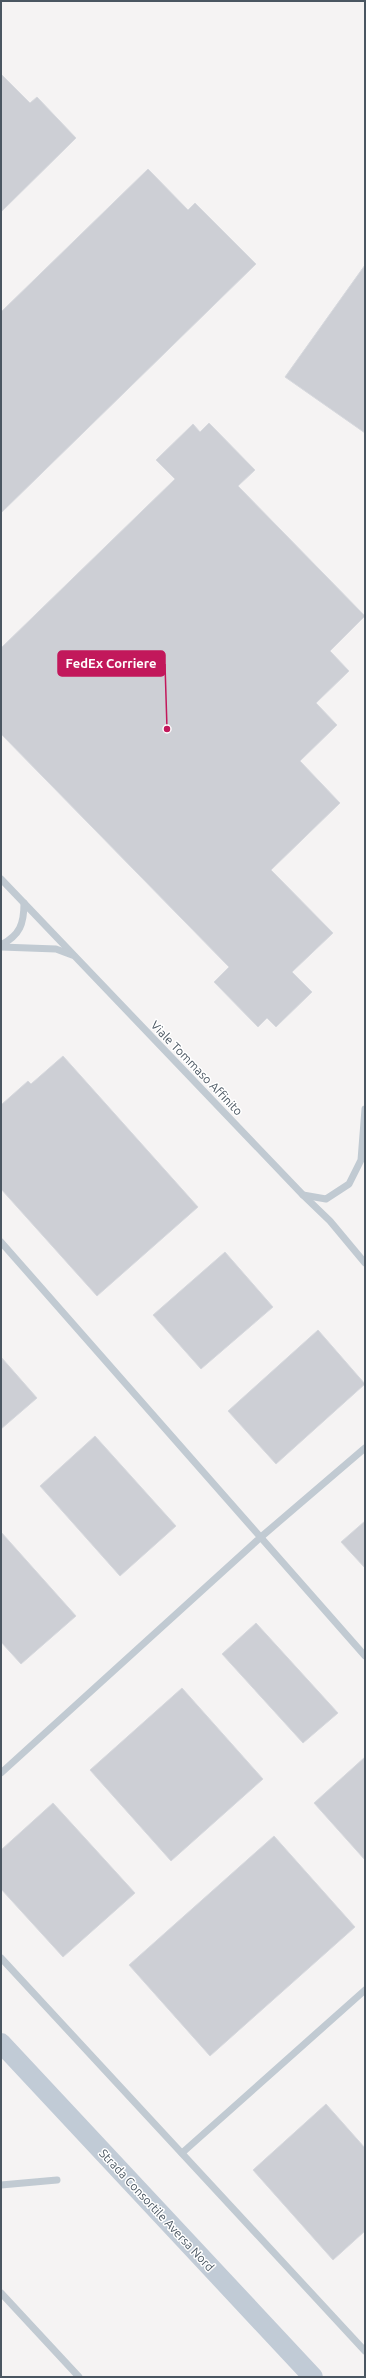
<svg xmlns="http://www.w3.org/2000/svg" width="366" height="2378" viewBox="0 0 366 2378" font-family="Ubuntu,sans-serif">
  <style>
    .building { fill: #cdcfd5; stroke: #d7d9de }
    .lines { fill: none; stroke-linecap: round; stroke-linejoin: round }
    .lane { stroke: #c1cad2; stroke-width: 7 }
    .secondary { stroke: #c1cbd6; stroke-width: 20 }
    .labels { text-anchor: middle; dominant-baseline: central; stroke-width: 3; stroke-linejoin: round; paint-order: stroke }
    .street-label { font-size: 12px; fill: #4a5661; stroke: #fff }
    .leader { fill: none; stroke: #c2185b; stroke-width: 1.5 }
    .callout-dot { fill: #c2185b; stroke: #fff; stroke-width: 1.5 }
    .callout { fill: #c2185b; stroke: #c2185b; stroke-width: 1.5 }
    .callout-label { font-size: 13px; text-anchor: middle; font-weight: bold; fill: #fff }
  </style>
  <rect width="100%" height="100%" fill="#f5f3f3"/>
  <g class="building">
    <polygon points="1,74 30,103 37,97 76,138 1,212"/>
    <polygon points="148,169 188,210 195,203 256,264 1,513 1,312"/>
    <polygon points="365,265 365,433 285,377"/>
    <polygon points="209,423 255,470 238,486 365,616 330,651 349,671 316,703 337,725 300,761 340,803 271,870 333,933 292,972 312,992 276,1027 267,1018 258,1027 214,982 229,967 1,734 1,648 175,479 156,460 193,424 200,432"/>
    <polygon points="63,1056 198,1207 97,1296 1,1189 1,1105 28,1081 31,1084"/>
    <polygon points="225,1252 273,1307 201,1369 153,1315"/>
    <polygon points="318,1330 365,1384 276,1464 228,1411"/>
    <polygon points="1,1357 37,1398 1,1429"/>
    <polygon points="95,1436 176,1526 120,1576 40,1486"/>
    <polygon points="365,1521 365,1568 341,1542"/>
    <polygon points="1,1532 76,1616 21,1664 1,1642"/>
    <polygon points="256,1623 338,1713 303,1743 222,1654"/>
    <polygon points="182,1688 263,1779 171,1861 90,1770"/>
    <polygon points="365,1757 365,1860 314,1803"/>
    <polygon points="53,1803 135,1893 63,1957 1,1889 1,1850"/>
    <polygon points="274,1836 355,1927 210,2056 129,1965"/>
    <polygon points="326,2104 365,2148 365,2231 333,2260 253,2170"/>
  </g>
  <g class="lines">
    <g class="lane">
      <polyline points="1,879 303,1195 326,1199 349,1184 361,1160 365,1109"/>
      <path d="M 1,945 C 20,935 24,924 24,903"/>
      <polyline points="1,947 56,949 72,955"/>
      <polyline points="303,1195 330,1221 365,1263"/>
      <polyline points="1,1242 365,1656"/>
      <polyline points="1,1773 261,1537 365,1448"/>
      <polyline points="1,1958 365,2351"/>
      <polyline points="182,2153 365,1990"/>
      <polyline points="1,2185 57,2180"/>
      <polyline points="1,2293 79,2377"/>
    </g>
    <polyline class="secondary" points="1,2043 313,2377"/>
  </g>
  <g class="labels">
    <g class="street-label">
      <text transform="translate(197 1068) rotate(46)">Viale Tommaso Affinito</text>
      <text transform="translate(157 2210) rotate(47)">Strada Consortile Aversa Nord</text>
    </g>
  </g>
  <path class="leader" d="M167 729L165 664"/>
  <circle class="callout-dot" cx="167" cy="729" r="4"/>
  <rect class="callout" x="58" y="651" width="107" height="25" rx="4"/>
  <g class="callout-label">
    <text x="111" y="668">FedEx Corriere</text>
  </g>
  <rect width="366" height="2378" fill="none" stroke="#4a5661" stroke-width="4"/>
</svg>
